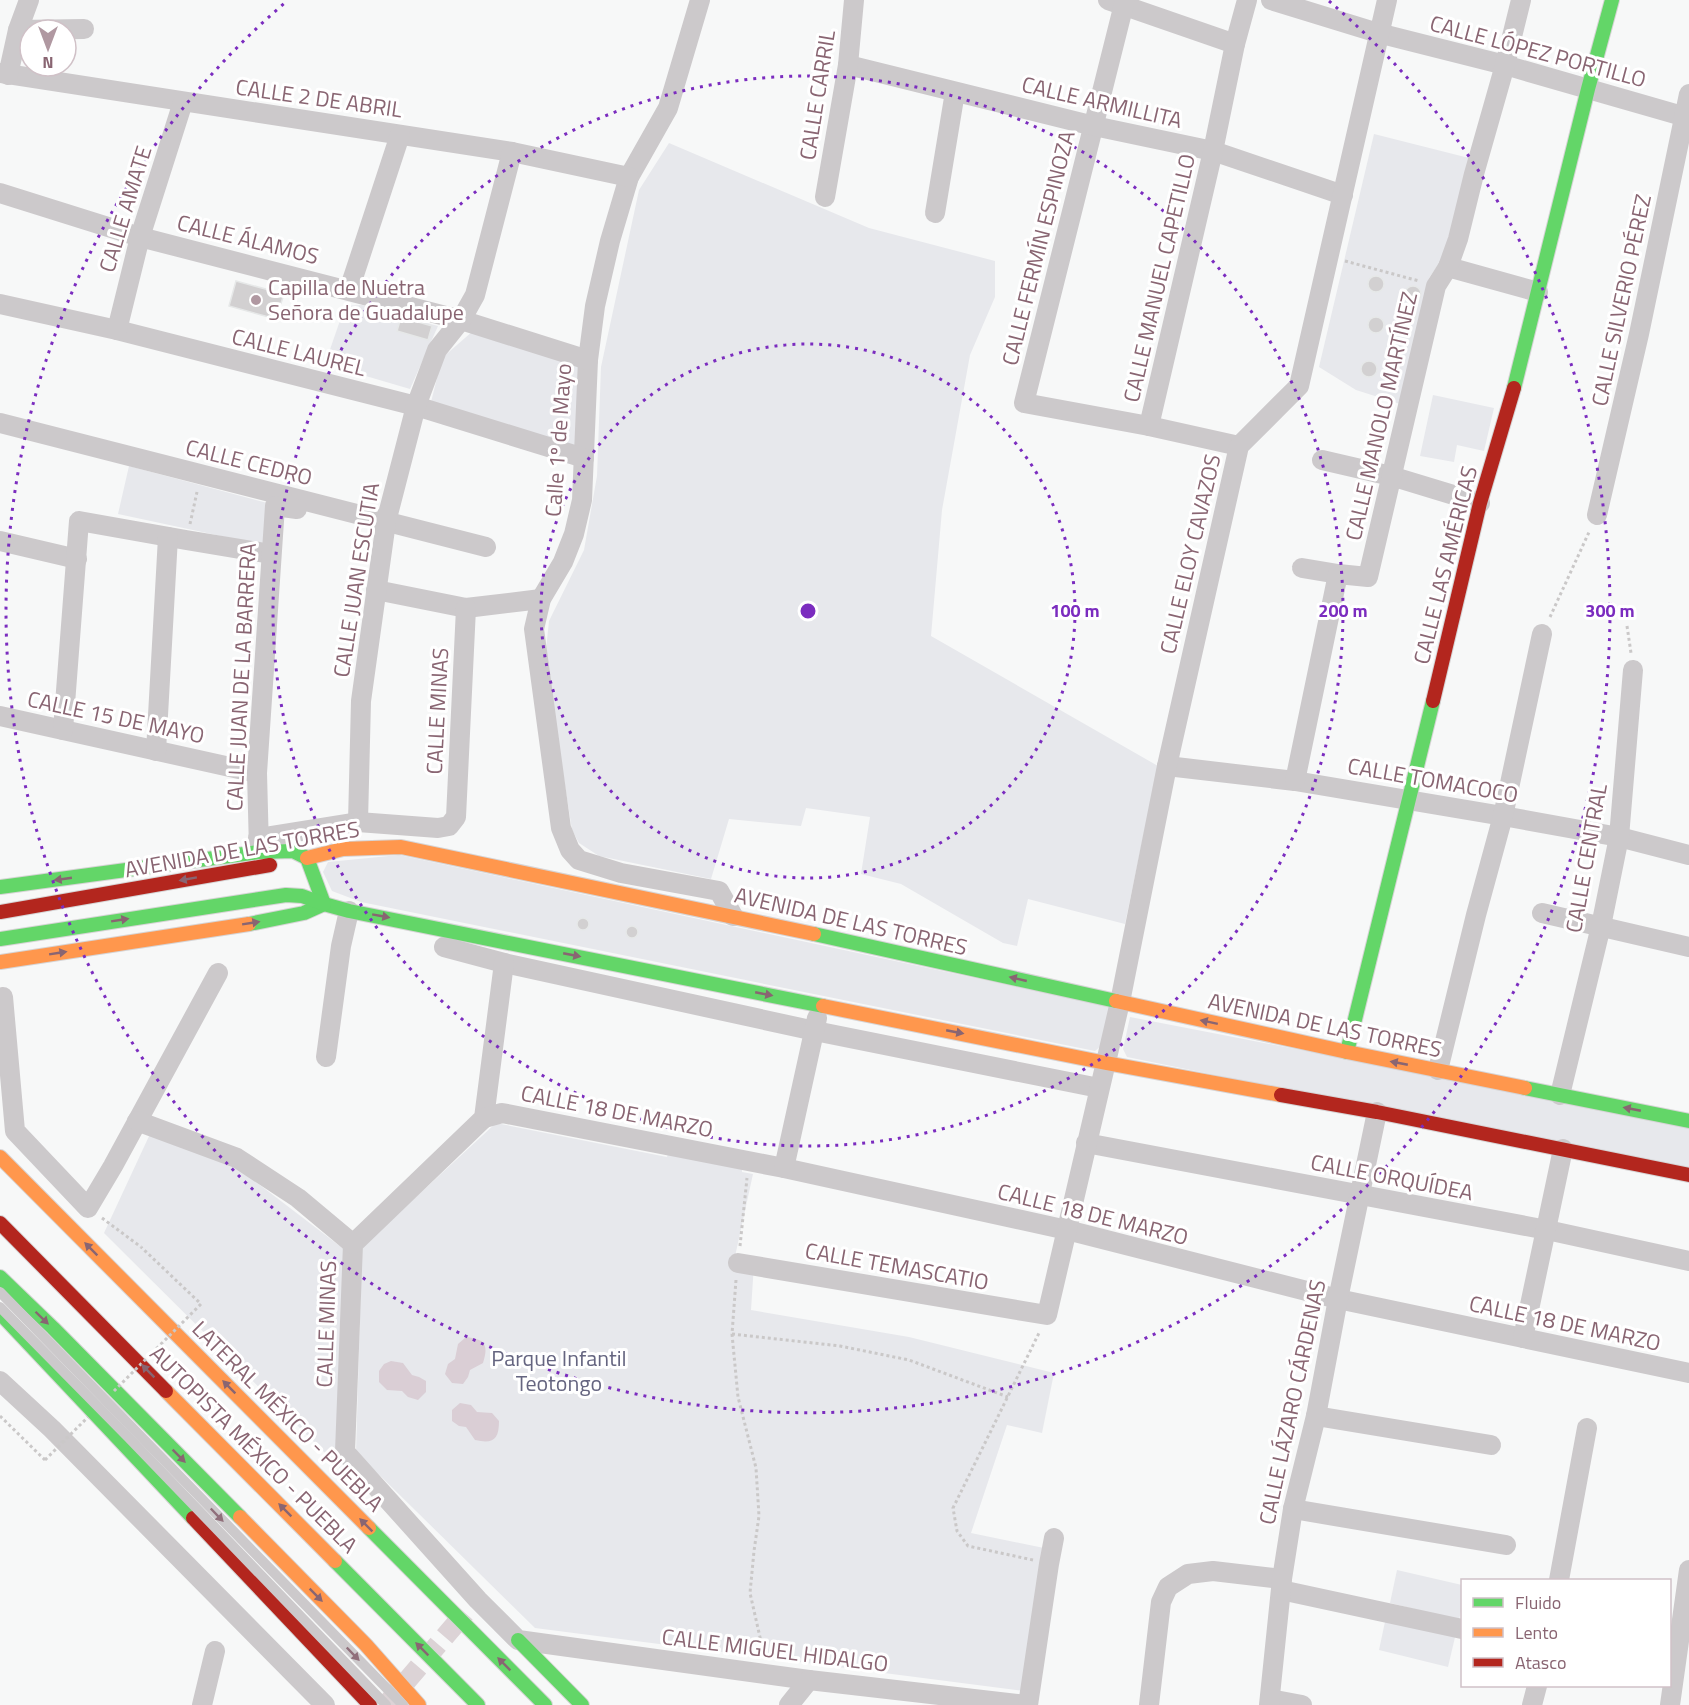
<svg xmlns="http://www.w3.org/2000/svg" width="1689" height="1705" viewBox="0 0 1689 1705" font-family="'Titillium Web',sans-serif">
  <style>
    .green { fill: #e7e8ec }
    .water { fill: #daced5 }
    .building { fill: #d2d0d1; stroke: #e6e8e8; stroke-width: 1.5 }
    .lines { fill: none; stroke-linecap: round; stroke-linejoin: round }
    .street-tunnel { stroke: #dcd3d6; stroke-width: 20; stroke-dasharray: 20 10; stroke-linecap: butt }
    .fast-casing { stroke: #d6d4d5; stroke-width: 16 }
    .slow-casing { stroke: #d6d4d5; stroke-width: 16 }
    .jam-casing { stroke: #d6d4d5; stroke-width: 16 }
    .path { stroke: #cac8c8; stroke-width: 3; stroke-dasharray: 3 3; stroke-linecap: butt }
    .street { stroke: #ccc9cb; stroke-width: 20 }
    .fast { stroke: #63d668; stroke-width: 14 }
    .slow { stroke: #ff974d; stroke-width: 14 }
    .jam { stroke: #b3261e; stroke-width: 14 }
    .path-bridge { stroke: #cac8c8; stroke-width: 3; stroke-dasharray: 3 3; stroke-linecap: butt }
    .lane-bridge { stroke: #ccc9cb; stroke-width: 10 }
    .oneway { fill: #896572 }
    .oneway2 { fill: #906f7b }
    .ring { fill: none; stroke: #7b2cbf; stroke-width: 3; stroke-dasharray: 3 6 }
    .poi-dot { fill: #b098a1; stroke: #fff; stroke-width: 2 }
    .labels { text-anchor: middle; dominant-baseline: central; stroke-width: 6; stroke-linejoin: round; paint-order: stroke }
    .street-label { font-size: 22px; fill: #896572; stroke: #fff }
    .poi-label { font-size: 22px; fill: #896572; stroke: #fff; text-anchor: start }
    .park-label { font-size: 22px; fill: #656580; stroke: #fff }
    .centre { fill: #7b2cbf; stroke: #fff; stroke-width: 3 }
    .ring-label { font-size: 18px; text-anchor: middle; font-weight: bold; fill: #7b2cbf; stroke: #fff; stroke-width: 6; stroke-linejoin: round; paint-order: stroke }
  </style>
  <rect width="100%" height="100%" fill="#f7f8f8"/>
  <g class="green">
    <polygon points="1374,134 1469,158 1444,256 1429,278 1400,404 1356,390 1319,367"/>
    <polygon points="669,143 869,228 995,261 995,297 970,355 942,510 931,636 1158,766 1125,924 1028,899 1017,946 1003,943 901,884 861,874 870,817 806,808 801,826 729,819 711,879 599,856 579,843 572,830 545,659 549,621 584,550 597,476 601,367 639,190"/>
    <polygon points="362,305 438,326 410,389 325,364 345,306"/>
    <polygon points="473,331 580,364 575,448 431,402 442,358"/>
    <polygon points="1433,395 1494,408 1484,451 1457,445 1454,462 1420,456"/>
    <polygon points="129,466 271,504 268,546 118,514"/>
    <polygon points="399,855 1111,1007 1102,1045 1095,1051 361,902 332,891 323,872 328,862"/>
    <polygon points="1130,1017 1689,1125 1689,1171 1127,1057 1123,1049"/>
    <polygon points="496,1123 667,1157 668,1153 742,1169 742,1172 753,1174 734,1261 754,1264 751,1310 909,1337 1054,1373 1042,1433 1007,1425 971,1533 1044,1548 1024,1691 535,1628 356,1452 362,1247"/>
    <polygon points="150,1134 231,1163 345,1250 340,1468 104,1233"/>
    <polygon points="1397,1570 1462,1585 1462,1606 1459,1620 1390,1603"/>
    <polygon points="1386,1617 1456,1633 1448,1667 1379,1650"/>
  </g>
  <g class="water">
    <path d="M 466,1337 C 485,1339 489,1345 483,1363 L 470,1370 L 468,1377 L 463,1384 L 452,1383 L 445,1374 L 448,1364 L 455,1359 L 458,1344 Z"/>
    <polygon points="391,1361 403,1363 412,1375 419,1377 426,1381 426,1392 418,1400 408,1397 402,1391 387,1390 379,1382 379,1371 384,1364"/>
    <path d="M 460,1403 L 471,1405 L 477,1412 L 492,1413 L 499,1421 C 499,1440 493,1444 475,1440 L 466,1427 L 459,1426 L 452,1421 L 452,1410 Z"/>
  </g>
  <g class="building">
    <circle cx="1376" cy="284" r="8"/>
    <polygon points="236,281 284,294 276,319 229,306"/>
    <circle cx="1413" cy="294" r="8"/>
    <circle cx="1408" cy="316" r="8"/>
    <polygon points="401,317 432,326 428,340 397,331"/>
    <circle cx="1376" cy="325" r="8"/>
    <circle cx="1369" cy="369" r="8"/>
    <circle cx="583" cy="924" r="6"/>
    <circle cx="632" cy="932" r="6"/>
  </g>
  <g class="lines">
    <polyline class="street-tunnel" points="386,1705 465,1613"/>
    <g class="fast-casing">
      <g id="fast">
        <polyline points="1514,388 1588,89 1612,0"/>
        <polyline points="0,887 259,852 293,851 307,858 324,904"/>
        <polyline points="324,904 349,911 823,1006"/>
        <polyline points="249,924 304,913 324,904"/>
        <polyline points="814,934 1116,1001"/>
        <polyline points="0,939 286,895 302,896 324,904"/>
        <polyline points="1347,1052 1433,701"/>
        <polyline points="1525,1088 1689,1121"/>
        <polyline points="0,1277 53,1328 240,1517"/>
        <polyline points="0,1313 193,1518"/>
        <polyline points="369,1528 545,1705"/>
        <polyline points="335,1561 478,1705"/>
        <polyline points="518,1640 582,1705"/>
      </g>
    </g>
    <g class="slow-casing">
      <g id="slow">
        <polyline points="307,858 343,849 401,847 814,934"/>
        <polyline points="0,962 249,924"/>
        <polyline points="1116,1001 1347,1052 1525,1088"/>
        <polyline points="823,1006 1106,1063 1281,1095"/>
        <polyline points="0,1157 369,1528"/>
        <polyline points="166,1391 335,1561"/>
        <polyline points="240,1517 366,1645 419,1705"/>
      </g>
    </g>
    <g class="jam-casing">
      <g id="jam">
        <polyline points="1433,701 1480,503 1514,388"/>
        <polyline points="0,912 270,865"/>
        <polyline points="1281,1095 1377,1112 1689,1175"/>
        <polyline points="0,1223 166,1391"/>
        <polyline points="193,1518 370,1705"/>
      </g>
    </g>
    <g class="path">
      <polyline points="1345,261 1419,281"/>
      <polyline points="190,524 197,492"/>
      <polyline points="1550,617 1590,530"/>
      <polyline points="1627,626 1631,653"/>
      <polyline points="102,1218 141,1247"/>
      <polyline points="740,1246 747,1178"/>
      <polyline points="736,1280 732,1334 738,1397 756,1468 759,1516 754,1551 750,1593 764,1655"/>
      <polyline points="732,1334 840,1346 909,1360 1008,1397"/>
      <polyline points="0,1416 45,1460"/>
      <polyline points="1033,1560 968,1546 957,1531 953,1508 1039,1333"/>
    </g>
    <g class="street">
      <polyline points="700,0 668,108 629,177 610,241 595,306 588,360 582,500 574,534 563,562 541,599 534,629 561,828 570,850 579,860 621,873 719,891 733,916"/>
      <polyline points="1108,0 1235,44"/>
      <polyline points="1125,0 1024,403 1149,426 1239,446"/>
      <polyline points="1271,0 1378,33 1505,65 1689,118"/>
      <polyline points="18,30 84,29"/>
      <polyline points="848,65 1094,126 1213,151 1343,195"/>
      <polyline points="0,73 512,152 629,177"/>
      <polyline points="8,75 18,30 29,0"/>
      <polyline points="0,193 140,237 461,320 588,360"/>
      <polyline points="825,197 848,65 854,0"/>
      <polyline points="935,213 955,92"/>
      <polyline points="1448,267 1538,292"/>
      <polyline points="349,290 400,135"/>
      <polyline points="0,304 117,330 416,406 584,458"/>
      <polyline points="117,330 140,237 183,102"/>
      <polyline points="0,423 486,547"/>
      <polyline points="1149,426 1213,151 1235,44 1247,0"/>
      <polyline points="1322,460 1391,476 1480,503"/>
      <polyline points="1597,515 1639,334 1689,94"/>
      <polyline points="0,541 77,559"/>
      <polyline points="1302,568 1338,574"/>
      <polyline points="376,590 466,608 541,599"/>
      <polyline points="0,716 257,773"/>
      <polyline points="63,730 79,521 186,540 271,554"/>
      <polyline points="156,751 168,537"/>
      <polyline points="1167,766 1295,781 1503,816 1619,837 1689,855"/>
      <polyline points="1295,781 1338,574 1368,577 1436,286 1448,267 1458,239 1474,174 1505,65 1521,0"/>
      <polyline points="358,822 361,701 386,522 416,406 437,350 461,320 475,295 512,152"/>
      <polyline points="258,838 358,822 438,828 449,826 456,817 466,608"/>
      <polyline points="259,849 257,773 275,506 297,509"/>
      <polyline points="1542,913 1689,947"/>
      <polyline points="444,947 504,963 815,1031 1099,1088"/>
      <polyline points="504,963 484,1118 353,1244 345,1452 478,1600 518,1640 809,1680 1026,1705"/>
      <polyline points="3,997 15,1131 88,1208 113,1166 218,973"/>
      <polyline points="326,1057 341,946 349,911"/>
      <polyline points="1438,1070 1476,915 1503,816 1542,634"/>
      <polyline points="1560,1095 1601,926 1619,837 1633,670"/>
      <polyline points="484,1118 502,1113 784,1168 1067,1230 1338,1299 1689,1373"/>
      <polyline points="137,1121 237,1158 298,1198 353,1244"/>
      <polyline points="1086,1143 1547,1230 1689,1261"/>
      <polyline points="784,1168 817,1018"/>
      <polyline points="738,1263 1047,1315 1120,1002 1167,766 1239,446 1299,386 1387,0"/>
      <polyline points="1523,1338 1563,1149"/>
      <polyline points="0,1381 52,1429 325,1705"/>
      <polyline points="1316,1416 1491,1445"/>
      <polyline points="1293,1509 1506,1545"/>
      <polyline points="1559,1580 1587,1428"/>
      <polyline points="1281,1590 1462,1629"/>
      <polyline points="1270,1699 1302,1705"/>
      <polyline points="202,1705 215,1651"/>
      <polyline points="789,1705 809,1680"/>
      <polyline points="1028,1705 1049,1564 1054,1538"/>
      <polyline points="1149,1705 1161,1602 1168,1587 1188,1574 1213,1571 1282,1579"/>
      <polyline points="1269,1705 1282,1579 1293,1509 1316,1416 1338,1299 1377,1112"/>
      <polyline points="1532,1705 1537,1686"/>
      <polyline points="1670,1705 1689,1570"/>
    </g>
    <use href="#fast" class="fast"/>
    <use href="#slow" class="slow"/>
    <use href="#jam" class="jam"/>
    <g class="path-bridge">
      <polyline points="114,1391 201,1304 141,1247"/>
      <polyline points="45,1460 88,1417"/>
    </g>
    <g class="lane-bridge">
      <polyline points="0,1292 403,1705"/>
      <polyline points="0,1307 128,1437 386,1705"/>
    </g>
  </g>
  <defs><path id="oneway-solid" d="M-6-.8H1V-3.2L6.5 0L1 3.2V.8H-6Z" transform="scale(1.5)"/></defs>
  <g class="oneway">
    <use href="#oneway-solid" transform="translate(63 879) rotate(172)"/>
    <use href="#oneway-solid" transform="translate(188 879) rotate(170)"/>
    <use href="#oneway-solid" transform="translate(381 916) rotate(10)"/>
    <use href="#oneway-solid" transform="translate(120 920) rotate(-9)"/>
    <use href="#oneway-solid" transform="translate(251 923) rotate(-9)"/>
    <use href="#oneway-solid" transform="translate(58 953) rotate(-9)"/>
    <use href="#oneway-solid" transform="translate(572 955) rotate(11)"/>
    <use href="#oneway-solid" transform="translate(1018 979) rotate(-167)"/>
    <use href="#oneway-solid" transform="translate(764 994) rotate(11)"/>
    <use href="#oneway-solid" transform="translate(1209 1022) rotate(-168)"/>
    <use href="#oneway-solid" transform="translate(955 1032) rotate(11)"/>
    <use href="#oneway-solid" transform="translate(1399 1063) rotate(-169)"/>
    <use href="#oneway-solid" transform="translate(1632 1109) rotate(-169)"/>
    <use href="#oneway-solid" transform="translate(91 1249) rotate(-135)"/>
    <use href="#oneway-solid" transform="translate(42 1318) rotate(44)"/>
    <use href="#oneway-solid" transform="translate(148 1371) rotate(-135)"/>
    <use href="#oneway-solid" transform="translate(229 1387) rotate(-135)"/>
    <use href="#oneway-solid" transform="translate(179 1456) rotate(45)"/>
    <use href="#oneway-solid" transform="translate(285 1510) rotate(-135)"/>
    <use href="#oneway-solid" transform="translate(366 1525) rotate(-135)"/>
    <use href="#oneway-solid" transform="translate(316 1595) rotate(45)"/>
    <use href="#oneway-solid" transform="translate(422 1649) rotate(-135)"/>
    <use href="#oneway-solid" transform="translate(504 1664) rotate(-135)"/>
  </g>
  <g class="oneway2">
    <use href="#oneway-solid" transform="translate(217 1515) rotate(46)"/>
    <use href="#oneway-solid" transform="translate(353 1654) rotate(46)"/>
  </g>
  <g class="ring">
    <circle cx="808" cy="611" r="267"/>
    <circle cx="808" cy="611" r="535"/>
    <path d="M1329 1A802 802 0 1 1 287 1"/>
  </g>
  <circle class="poi-dot" cx="256" cy="300" r="6"/>
  <g class="labels">
    <g class="street-label">
      <text transform="translate(1538 51) rotate(15)">CALLE LÓPEZ PORTILLO</text>
      <text transform="translate(817 95) rotate(-81)">CALLE CARRIL</text>
      <text transform="translate(319 98) rotate(8)">CALLE 2 DE ABRIL</text>
      <text transform="translate(1102 102) rotate(13)">CALLE ARMILLITA</text>
      <text transform="translate(125 209) rotate(-73)">CALLE AMATE</text>
      <text transform="translate(248 239) rotate(14)">CALLE ÁLAMOS</text>
      <text transform="translate(1038 248) rotate(-76)">CALLE FERMÍN ESPINOZA</text>
      <text transform="translate(1159 278) rotate(-77)">CALLE MANUEL CAPETILLO</text>
      <text transform="translate(1621 300) rotate(-78)">CALLE SILVERIO PÉREZ</text>
      <text transform="translate(299 352) rotate(14)">CALLE LAUREL</text>
      <text transform="translate(1381 416) rotate(-77)">CALLE MANOLO MARTÍNEZ</text>
      <text transform="translate(558 440) rotate(-86)">Calle 1º de Mayo</text>
      <text transform="translate(249 462) rotate(14)">CALLE CEDRO</text>
      <text transform="translate(1190 554) rotate(-77)">CALLE ELOY CAVAZOS</text>
      <text transform="translate(1445 565) rotate(-76)">CALLE LAS AMÉRICAS</text>
      <text transform="translate(356 580) rotate(-81)">CALLE JUAN ESCUTIA</text>
      <text transform="translate(241 677) rotate(-87)">CALLE JUAN DE LA BARRERA</text>
      <text transform="translate(437 711) rotate(-87)">CALLE MINAS</text>
      <text transform="translate(116 717) rotate(12)">CALLE 15 DE MAYO</text>
      <text transform="translate(1433 780) rotate(10)">CALLE TOMACOCO</text>
      <text transform="translate(242 849) rotate(-10)">AVENIDA DE LAS TORRES</text>
      <text transform="translate(1586 858) rotate(-80)">CALLE CENTRAL</text>
      <text transform="translate(851 921) rotate(13)">AVENIDA DE LAS TORRES</text>
      <text transform="translate(1325 1025) rotate(12)">AVENIDA DE LAS TORRES</text>
      <text transform="translate(617 1111) rotate(11)">CALLE 18 DE MARZO</text>
      <text transform="translate(1392 1177) rotate(11)">CALLE ORQUÍDEA</text>
      <text transform="translate(1093 1214) rotate(14)">CALLE 18 DE MARZO</text>
      <text transform="translate(897 1266) rotate(10)">CALLE TEMASCATIO</text>
      <text transform="translate(1565 1323) rotate(12)">CALLE 18 DE MARZO</text>
      <text transform="translate(326 1324) rotate(-88)">CALLE MINAS</text>
      <text transform="translate(1292 1402) rotate(-78)">CALLE LÁZARO CÁRDENAS</text>
      <text transform="translate(288 1416) rotate(45)">LATERAL MÉXICO - PUEBLA</text>
      <text transform="translate(254 1449) rotate(45)">AUTOPISTA MÉXICO - PUEBLA</text>
      <text transform="translate(775 1650) rotate(7)">CALLE MIGUEL HIDALGO</text>
    </g>
    <g class="poi-label">
      <text x="268" y="287">Capilla de Nuetra<tspan x="268" dy="25">Señora de Guadalupe</tspan></text>
    </g>
    <g class="park-label">
      <text x="559" y="1358">Parque Infantil<tspan x="559" dy="25">Teotongo</tspan></text>
    </g>
  </g>
  <circle cx="808" cy="611" r="9" class="centre"/>
  <g class="ring-label">
    <text x="1075" y="617">100 m</text>
    <text x="1343" y="617">200 m</text>
    <text x="1610" y="617">300 m</text>
  </g>
  <rect x="1461" y="1579" width="210" height="108" fill="#ffffff" stroke="#d0c1c7" stroke-width="1.5"/>
  <rect x="1473" y="1598" width="30" height="9" fill="#63d668" stroke="#d0c1c7" stroke-width="1.5"/>
  <text x="1515" y="1609" font-size="18" fill="#896572">Fluido</text>
  <rect x="1473" y="1628" width="30" height="9" fill="#ff974d" stroke="#d0c1c7" stroke-width="1.5"/>
  <text x="1515" y="1639" font-size="18" fill="#896572">Lento</text>
  <rect x="1473" y="1658" width="30" height="9" fill="#b3261e" stroke="#d0c1c7" stroke-width="1.5"/>
  <text x="1515" y="1669" font-size="18" fill="#896572">Atasco</text>
  <g transform="translate(48 48) rotate(180)"><circle r="28" fill="#ffffff" stroke="#d0c1c7" stroke-width="1.5"/>
  <path d="M0-4.5L10 22L0 15L-10 22Z" fill="#b098a1"/>
  <text y="-9" font-size="16" font-weight="bold" text-anchor="middle" fill="#896572">N</text>
  </g>
</svg>
